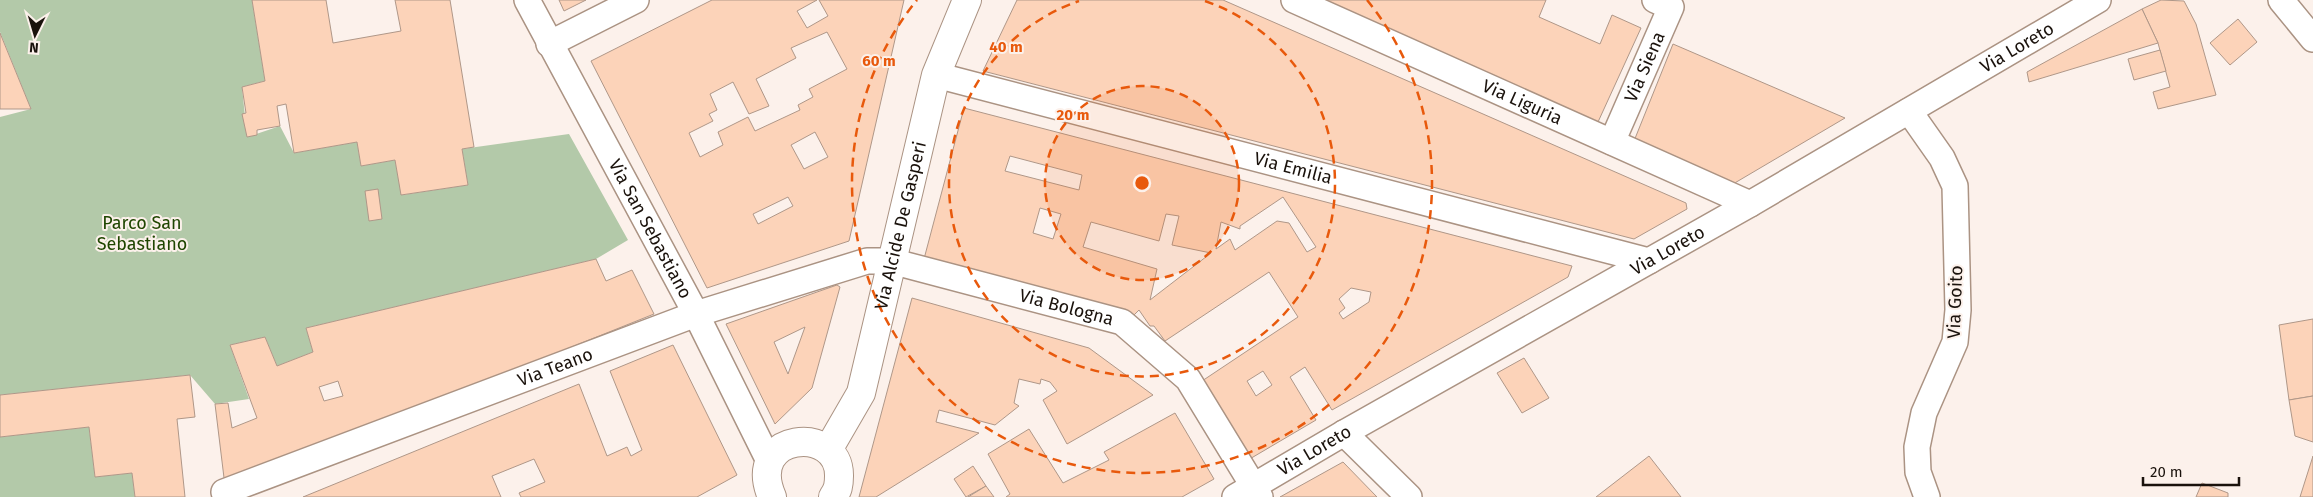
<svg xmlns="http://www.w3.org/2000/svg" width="2313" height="497" viewBox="0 0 2313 497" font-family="'Fira Sans',sans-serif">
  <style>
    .park { fill: #b3c9a9 }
    .building { fill: #fcd3b9; stroke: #af9788; fill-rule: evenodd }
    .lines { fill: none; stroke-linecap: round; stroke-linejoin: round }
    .minor-casing { stroke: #ab9383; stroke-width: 28 }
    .secondary-casing { stroke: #ab9383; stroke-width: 30 }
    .minor { stroke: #fff; stroke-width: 25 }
    .secondary { stroke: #fff; stroke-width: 28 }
    .ring { fill: none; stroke: #e8590c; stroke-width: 2.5; stroke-dasharray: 9 6 }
    .labels { text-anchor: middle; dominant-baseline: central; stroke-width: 4; stroke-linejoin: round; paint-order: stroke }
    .street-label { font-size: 18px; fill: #1a120c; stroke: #fcf1eb }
    .park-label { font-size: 18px; fill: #1f4601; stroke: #fcf1eb }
    .centre { fill: #e8590c; stroke: #fcf1eb; stroke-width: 2.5 }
    .ring-label { font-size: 15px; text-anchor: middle; font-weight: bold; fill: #e8590c; stroke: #fcf1eb; stroke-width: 4; stroke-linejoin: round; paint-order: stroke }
  </style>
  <rect width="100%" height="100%" fill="#fcf1eb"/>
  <g class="park">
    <polygon points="0,0 252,0 265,81 242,87 247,137 280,126 294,153 357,142 361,166 395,160 402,195 468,185 462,149 569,134 628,240 596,259 306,328 313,352 277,366 265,337 230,345 249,399 215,404 190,375 0,395 0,117 31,109 0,32"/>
    <polygon points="89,427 95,477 132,473 135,497 0,497 0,437"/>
  </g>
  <g class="building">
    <polygon points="252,0 326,0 333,43 401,31 395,0 450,0 474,147 462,149 468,185 401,195 395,160 361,166 357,142 294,153 286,104 277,106 280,126 257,130 257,135 247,137 242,114 246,113 242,87 265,81"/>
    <polygon points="559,0 586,0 564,11"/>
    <path d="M 712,0 L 817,0 L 797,11 L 807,28 L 828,16 L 819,0 L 904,0 L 849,241 L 707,288 L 591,61 ZM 827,32 L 847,69 L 809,89 L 813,97 L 798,105 L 800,110 L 755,131 L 748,117 L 718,132 L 723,145 L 700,157 L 689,133 L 713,121 L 709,114 L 717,110 L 710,94 L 733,82 L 749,114 L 769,106 L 756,79 L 796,58 L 791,48 ZM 815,132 L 828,157 L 804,169 L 791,145 ZM 788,197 L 793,206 L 758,224 L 753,214 Z"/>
    <polygon points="1017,0 1223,0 1686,203 1687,209 1634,239 983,71"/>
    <polygon points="1321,0 1546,0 1539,17 1600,44 1612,15 1641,28 1598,122"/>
    <polygon points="2161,0 2184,1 2196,24 2216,95 2158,109 2153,92 2170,87 2158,43 2142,9"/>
    <polygon points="2142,9 2158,43 2029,82 2027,72"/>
    <polygon points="2238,19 2257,42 2230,65 2210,43"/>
    <polygon points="0,33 31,109 0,109"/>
    <polygon points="1673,44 1845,118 1733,184 1634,141"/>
    <polygon points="2160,50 2166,71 2134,80 2128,59"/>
    <path d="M 964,108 L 1572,266 L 1568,277 L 1332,410 L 1305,367 L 1290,377 L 1316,420 L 1248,460 L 1202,381 L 1298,317 L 1269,272 L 1165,341 L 1154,326 L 1150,326 L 1139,310 L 1132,317 L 924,259 ZM 1010,156 L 1082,175 L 1079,190 L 1005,171 ZM 1283,197 L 1316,247 L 1307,252 L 1289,223 L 1277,221 L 1235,250 L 1230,239 L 1216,249 L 1221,222 L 1240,229 L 1240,226 ZM 1040,208 L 1061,214 L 1053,239 L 1033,233 ZM 1166,214 L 1179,216 L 1172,245 L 1211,253 L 1150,300 L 1157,269 L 1083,247 L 1091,222 L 1159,241 ZM 1351,288 L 1371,292 L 1369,302 L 1343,319 L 1339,313 L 1345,308 L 1339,299 ZM 1263,371 L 1272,385 L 1256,396 L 1247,381 Z"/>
    <polygon points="378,189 382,219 369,221 365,191"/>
    <path d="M 596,259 L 606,281 L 632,270 L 654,314 L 225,486 L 215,404 L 228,403 L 232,428 L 257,418 L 230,345 L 265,337 L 277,366 L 313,352 L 306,328 ZM 338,381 L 343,396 L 324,401 L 319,387 Z"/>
    <path d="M 837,285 L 840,287 L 812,388 L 775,424 L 726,324 ZM 805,327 L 788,374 L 774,342 Z"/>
    <polygon points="912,298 1089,348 1153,395 1067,444 1043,400 1057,391 1050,382 1041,379 1040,384 1019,379 1014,403 1019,406 995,425 939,410 936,422 979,433 876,497 859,497"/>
    <polygon points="2313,319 2313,396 2289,400 2279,325"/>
    <polygon points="673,345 737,475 697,497 521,497 519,493 545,482 534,459 492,476 501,497 303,497 579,384 607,456 627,447 631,456 642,450 610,371"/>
    <polygon points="1524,358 1549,398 1522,413 1497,373"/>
    <polygon points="190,375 195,417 177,419 185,497 135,497 132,473 95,477 89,427 0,437 0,395"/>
    <polygon points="2313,396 2313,442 2295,436 2289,400"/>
    <polygon points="1175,413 1214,479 1182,497 1006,497 1010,494 988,454 1029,429 1063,483 1109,460 1104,452"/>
    <polygon points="1649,456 1681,497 1596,497"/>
    <polygon points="2313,456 2313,497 2300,497"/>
    <polygon points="1343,462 1377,497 1280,497"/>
    <polygon points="973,466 986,486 966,497 954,479"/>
    <polygon points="2202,483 2228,493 2228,497 2196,497"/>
    <polygon points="986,486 994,497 968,497"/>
  </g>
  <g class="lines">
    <g class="minor-casing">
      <g id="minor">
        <path id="s1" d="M 527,0 L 696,314 L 769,461"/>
        <path id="s2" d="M 1294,0 L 1750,204"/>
        <polyline points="2281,0 2313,39"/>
        <polyline points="549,44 636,0"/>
        <path id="s3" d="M 936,75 L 1649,261"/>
        <polyline points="1909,111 1942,158 1955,186 1958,310 1955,342 1924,413 1917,447 1918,472 1927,497"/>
        <path id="s4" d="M 1612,142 L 1671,7 L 1655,0"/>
        <polyline points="1344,433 1409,497"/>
        <path id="s5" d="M 224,492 L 696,314 L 867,261 L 891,261 L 1122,322 L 1188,379 L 1260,497"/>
        <path id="s6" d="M 1235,497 L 1344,433 L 1750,204 L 2098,0"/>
      </g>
    </g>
    <g class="secondary-casing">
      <g id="secondary">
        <path id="s7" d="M 828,450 L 861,393 L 936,75 L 967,0"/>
        <path d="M 772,497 C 744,432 840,424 839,476 C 839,485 838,490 833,497"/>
      </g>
    </g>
    <use href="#minor" class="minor"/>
    <use href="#secondary" class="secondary"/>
  </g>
  <circle cx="1142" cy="183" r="97" fill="#e8590c" fill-opacity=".12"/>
  <g class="ring">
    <circle cx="1142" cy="183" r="97"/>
    <path d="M1205 1A193 193 0 1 1 1079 1"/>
    <path d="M1367 0A290 290 0 1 1 917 0"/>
  </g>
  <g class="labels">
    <g class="street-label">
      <text stroke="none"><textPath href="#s6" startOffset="902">Via Loreto</textPath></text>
      <text stroke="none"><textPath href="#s4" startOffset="82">Via Siena</textPath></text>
      <text stroke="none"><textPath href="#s2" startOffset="250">Via Liguria</textPath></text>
      <text stroke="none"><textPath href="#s3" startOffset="369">Via Emilia</textPath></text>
      <text stroke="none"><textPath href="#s7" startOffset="238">Via Alcide De Gasperi</textPath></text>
      <text stroke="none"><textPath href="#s1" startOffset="260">Via San Sebastiano</textPath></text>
      <text stroke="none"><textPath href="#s6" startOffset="498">Via Loreto</textPath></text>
      <text transform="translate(1955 302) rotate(-88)">Via Goito</text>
      <text stroke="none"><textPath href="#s5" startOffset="889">Via Bologna</textPath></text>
      <text stroke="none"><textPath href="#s5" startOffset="354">Via Teano</textPath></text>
      <text stroke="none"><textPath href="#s6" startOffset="92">Via Loreto</textPath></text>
    </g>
    <g class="park-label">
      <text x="142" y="223">Parco San<tspan x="142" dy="21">Sebastiano</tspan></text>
    </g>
  </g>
  <circle cx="1142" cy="183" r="8" class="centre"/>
  <g class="ring-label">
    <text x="1006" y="52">40 m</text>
    <text x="879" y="66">60 m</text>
    <text x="1073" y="120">20 m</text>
  </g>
  <g transform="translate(35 35) rotate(185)" stroke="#fcf1eb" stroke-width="4" paint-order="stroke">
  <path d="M0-4L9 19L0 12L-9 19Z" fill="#1a120c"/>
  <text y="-8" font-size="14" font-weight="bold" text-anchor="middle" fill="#1a120c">N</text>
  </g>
  <path d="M2143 477v8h96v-8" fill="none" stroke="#1a120c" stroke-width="2.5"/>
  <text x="2150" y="477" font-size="15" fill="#1a120c" stroke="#fcf1eb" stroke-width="4" paint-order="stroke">20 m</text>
</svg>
